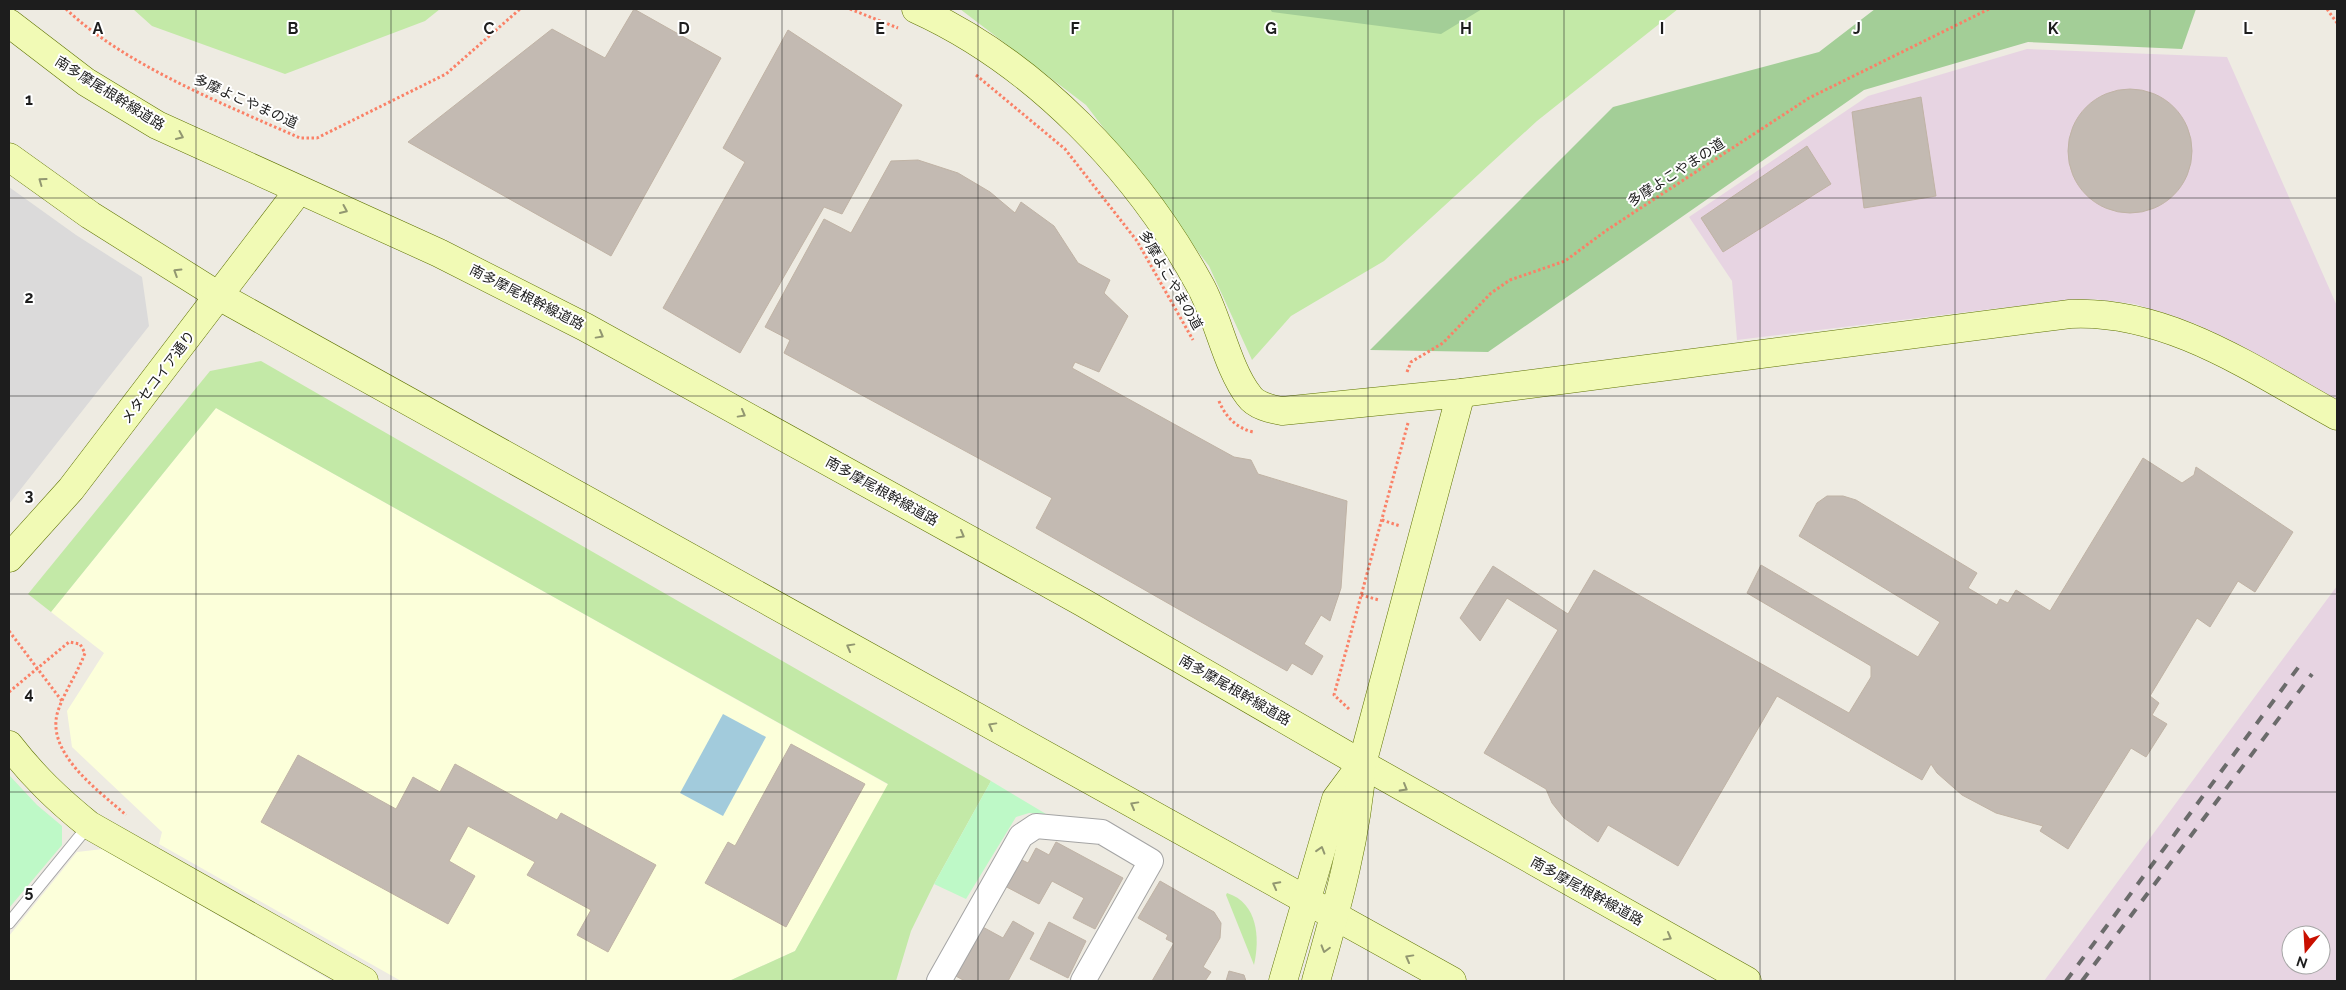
<svg xmlns="http://www.w3.org/2000/svg" width="2346" height="990" viewBox="0 0 2346 990" font-family="Raleway,'Noto Sans JP',sans-serif">
  <style>
    .residential { fill: #dbdada }
    .industrial { fill: #e7d4e2; fill-rule: evenodd }
    .education { fill: #fcffda }
    .grass { fill: #c3e9a7 }
    .forest { fill: #a3ce97 }
    .park { fill: #bef9c7 }
    .water { fill: #a2cbdc }
    .building { fill: #c3bab2; stroke: #c0b3a5 }
    .lines { fill: none; stroke-linecap: round; stroke-linejoin: round }
    .lane-casing { stroke: #a4a4a4; stroke-width: 13 }
    .street-casing { stroke: #a4a4a4; stroke-width: 26 }
    .secondary-casing { stroke: #5f7304; stroke-width: 29 }
    .path { stroke: #fa8167; stroke-width: 3; stroke-dasharray: 2.5 2.5; stroke-linecap: butt }
    .lane { stroke: #fff; stroke-width: 11 }
    .street { stroke: #fff; stroke-width: 24 }
    .secondary { stroke: #f1fab5; stroke-width: 28 }
    .rail { stroke: #6b6b6b; stroke-width: 4; stroke-dasharray: 10 10; stroke-linecap: butt }
    .oneway { stroke: #929771 }
    .grid { fill: none; stroke: #1d1d1d; stroke-width: 1; stroke-opacity: 0.55 }
    .labels { text-anchor: middle; dominant-baseline: central; stroke-width: 4; stroke-linejoin: round; paint-order: stroke }
    .street-label { font-size: 14px; fill: #1d1d1d; stroke: #fff }
    .grid-label { font-size: 16px; text-anchor: middle; font-weight: bold; fill: #1d1d1d; stroke: #fff; stroke-width: 4; stroke-linejoin: round; paint-order: stroke }
  </style>
  <rect width="100%" height="100%" fill="#eeebe2"/>
  <polygon class="residential" points="9,187 76,235 142,277 149,326 9,504"/>
  <g class="industrial">
    <polygon points="2027,49 2227,57 2337,306 2337,402 2196,324 2135,304 2093,299 2000,308 1737,340 1732,281 1689,217 1868,96"/>
    <path d="M 2337,586 L 2337,981 L 2044,981 ZM 2291,935 L 2321,935 L 2321,965 L 2291,965 Z"/>
  </g>
  <g class="education">
    <polygon points="216,408 889,785 795,951 729,981 401,981 159,844 162,832 72,747 67,711 104,653 51,612"/>
    <polygon points="103,849 332,981 9,981 9,936 77,852"/>
  </g>
  <g class="grass">
    <polygon points="133,9 440,9 425,21 285,74 152,26"/>
    <polygon points="960,9 1678,9 1537,121 1384,261 1291,316 1252,360 1209,266 1086,105"/>
    <polygon points="261,361 991,781 934,884 911,931 896,981 729,981 795,951 888,784 216,408 51,612 28,594 210,371"/>
    <path d="M 1227,893 C 1258,903 1260,938 1254,965 L 1226,895 Z"/>
  </g>
  <g class="forest">
    <polygon points="1270,9 1482,9 1441,34 1272,12"/>
    <polygon points="1875,9 2196,9 2182,49 2028,42 1864,90 1488,352 1370,350 1613,107 1819,52"/>
  </g>
  <g class="park">
    <polygon points="9,775 37,805 62,826 62,845 9,908"/>
    <polygon points="991,781 1046,814 1029,813 1016,817 966,899 934,884"/>
  </g>
  <polygon class="water" points="723,714 766,737 723,816 680,793"/>
  <g class="building">
    <polygon points="634,9 721,58 611,256 408,142 552,29 605,58"/>
    <polygon points="788,30 902,105 842,214 824,207 740,353 663,308 745,162 723,148"/>
    <circle cx="2130" cy="151" r="62"/>
    <polygon points="1921,97 1936,196 1864,208 1852,112"/>
    <polygon points="1807,146 1831,184 1723,252 1701,218"/>
    <polygon points="918,160 958,173 990,192 1015,213 1021,202 1054,226 1078,263 1110,280 1104,293 1128,316 1099,372 1075,362 1072,368 1234,457 1251,460 1258,474 1347,501 1341,588 1330,621 1321,615 1304,644 1323,656 1312,675 1292,663 1287,671 1036,528 1052,498 784,353 790,340 765,327 824,219 851,233 891,161"/>
    <polygon points="2143,458 2182,483 2194,475 2196,467 2293,532 2255,592 2238,581 2210,627 2197,618 2150,696 2159,703 2152,715 2167,724 2146,757 2131,748 2068,849 2040,831 2043,826 1996,813 1962,795 1937,773 1931,764 1922,780 1777,696 1678,866 1608,825 1598,842 1564,818 1552,803 1546,789 1484,753 1558,630 1507,598 1480,641 1460,618 1493,566 1568,614 1594,570 1849,713 1871,677 1871,666 1747,593 1761,565 1918,657 1940,622 1799,536 1817,503 1827,496 1843,496 1856,500 1977,573 1968,588 1997,605 2000,599 2008,603 2016,590 2050,611"/>
    <polygon points="791,744 865,784 786,927 705,883 728,842 735,846"/>
    <polygon points="298,755 396,809 413,777 440,792 455,764 557,820 561,813 656,865 608,952 577,935 591,910 527,875 535,862 468,826 449,861 475,876 448,924 261,822"/>
    <polygon points="1056,842 1123,878 1095,929 1073,918 1084,898 1052,881 1039,904 1001,884 1016,857 1028,863 1036,848 1049,855"/>
    <polygon points="1160,881 1214,912 1221,923 1220,938 1203,967 1211,972 1205,981 1152,981 1174,943 1166,939 1168,935 1138,918"/>
    <polygon points="1013,921 1034,933 1008,981 965,981 952,974 979,925 1003,938"/>
    <polygon points="1049,922 1086,941 1068,978 1030,959"/>
    <polygon points="1229,971 1244,975 1246,981 1226,981"/>
  </g>
  <g class="lines">
    <g class="lane-casing">
      <polyline id="lane" points="9,923 89,825"/>
    </g>
    <g class="street-casing">
      <polyline id="street" points="939,981 1021,836 1036,826 1102,832 1151,861 1083,981"/>
    </g>
    <g class="secondary-casing">
      <g id="secondary">
        <path d="M 916,9 C 1035,63 1138,171 1200,285 C 1218,317 1227,368 1249,396 C 1256,406 1271,409 1282,411 L 1461,393 L 2070,314 C 2168,309 2255,371 2337,416"/>
        <polyline points="9,23 86,82 157,125 439,253 585,327 1082,602 1362,764 1747,981"/>
        <polyline points="9,157 90,215 219,296 1452,981"/>
        <polyline points="9,558 71,489 299,190"/>
        <path d="M 9,745 C 34,777 57,799 89,825 L 364,981"/>
        <polyline points="1283,981 1336,799 1362,764"/>
        <path d="M 1316,981 C 1336,910 1357,838 1362,764 L 1461,393"/>
      </g>
    </g>
    <g class="path">
      <path d="M 66,9 C 126,66 224,104 300,138 L 317,138 L 446,74 L 520,9"/>
      <polyline points="850,9 898,28"/>
      <polyline points="2327,9 2337,23"/>
      <polyline points="976,75 1065,149 1137,241 1193,340"/>
      <polyline points="1407,372 1411,362 1443,343 1491,293 1510,280 1565,261 1607,230 1809,98 1989,9"/>
      <path d="M 1219,401 C 1225,416 1236,428 1253,432"/>
      <polyline points="1382,520 1400,526"/>
      <polyline points="1361,595 1379,600"/>
      <polyline points="9,631 62,701"/>
      <path d="M 9,692 L 69,642 L 80,644 L 85,653 C 78,672 66,689 59,708 C 42,751 98,790 126,815"/>
      <polyline points="1349,709 1334,695 1408,423"/>
    </g>
    <use href="#lane" class="lane"/>
    <use href="#street" class="street"/>
    <use href="#secondary" class="secondary"/>
    <g class="rail">
      <polyline points="2066,981 2300,665"/>
      <polyline points="2082,981 2312,674"/>
    </g>
  </g>
  <defs><path id="oneway-chevron" d="M-2-3.5L2.5 0L-2 3.5" fill="none" stroke-width="1.6" stroke-linecap="round" stroke-linejoin="round" transform="scale(1.25)"/></defs>
  <g class="oneway">
    <use href="#oneway-chevron" transform="translate(180 136) rotate(24)"/>
    <use href="#oneway-chevron" transform="translate(42 181) rotate(-144)"/>
    <use href="#oneway-chevron" transform="translate(344 210) rotate(24)"/>
    <use href="#oneway-chevron" transform="translate(177 272) rotate(-148)"/>
    <use href="#oneway-chevron" transform="translate(600 335) rotate(29)"/>
    <use href="#oneway-chevron" transform="translate(742 414) rotate(29)"/>
    <use href="#oneway-chevron" transform="translate(961 535) rotate(29)"/>
    <use href="#oneway-chevron" transform="translate(850 647) rotate(-151)"/>
    <use href="#oneway-chevron" transform="translate(992 726) rotate(-151)"/>
    <use href="#oneway-chevron" transform="translate(1404 788) rotate(30)"/>
    <use href="#oneway-chevron" transform="translate(1134 805) rotate(-151)"/>
    <use href="#oneway-chevron" transform="translate(1321 850) rotate(-73)"/>
    <use href="#oneway-chevron" transform="translate(1276 885) rotate(-152)"/>
    <use href="#oneway-chevron" transform="translate(1668 937) rotate(29)"/>
    <use href="#oneway-chevron" transform="translate(1325 949) rotate(106)"/>
    <use href="#oneway-chevron" transform="translate(1409 958) rotate(-151)"/>
  </g>
  <path class="grid" d="M 196,9 L 196,981M 391,9 L 391,981M 586,9 L 586,981M 782,9 L 782,981M 978,9 L 978,981M 1173,9 L 1173,981M 1368,9 L 1368,981M 1564,9 L 1564,981M 1760,9 L 1760,981M 1955,9 L 1955,981M 2150,9 L 2150,981M 9,198 L 2337,198M 9,396 L 2337,396M 9,594 L 2337,594M 9,792 L 2337,792"/>
  <g class="labels">
    <g class="street-label">
      <text transform="translate(110 93) rotate(32)">南多摩尾根幹線道路</text>
      <text transform="translate(246 101) rotate(24)">多摩よこやまの道</text>
      <text transform="translate(1676 172) rotate(-33)">多摩よこやまの道</text>
      <text transform="translate(1171 280) rotate(60)">多摩よこやまの道</text>
      <text transform="translate(527 297) rotate(27)">南多摩尾根幹線道路</text>
      <text transform="translate(158 377) rotate(-53)">メタセコイア通り</text>
      <text transform="translate(882 491) rotate(29)">南多摩尾根幹線道路</text>
      <text transform="translate(1235 690) rotate(30)">南多摩尾根幹線道路</text>
      <text transform="translate(1587 891) rotate(29)">南多摩尾根幹線道路</text>
    </g>
  </g>
  <g class="grid-label">
    <text x="98" y="34">A</text>
    <text x="293" y="34">B</text>
    <text x="489" y="34">C</text>
    <text x="684" y="34">D</text>
    <text x="880" y="34">E</text>
    <text x="1075" y="34">F</text>
    <text x="1271" y="34">G</text>
    <text x="1466" y="34">H</text>
    <text x="1662" y="34">I</text>
    <text x="1857" y="34">J</text>
    <text x="2053" y="34">K</text>
    <text x="2248" y="34">L</text>
    <text x="29" y="105">1</text>
    <text x="29" y="303">2</text>
    <text x="29" y="501">3</text>
    <text x="29" y="699">4</text>
    <text x="29" y="897">5</text>
  </g>
  <rect width="2346" height="990" fill="none" stroke="#1d1d1d" stroke-width="20"/>
  <g transform="translate(2306 950) rotate(198)"><circle r="24" fill="#ffffff" stroke="#a5a5a5"/>
  <path d="M0-4L9 19L0 12L-9 19Z" fill="#c90f00"/>
  <text y="-8" font-size="14" font-weight="bold" text-anchor="middle" fill="#1d1d1d">N</text>
  </g>
</svg>
